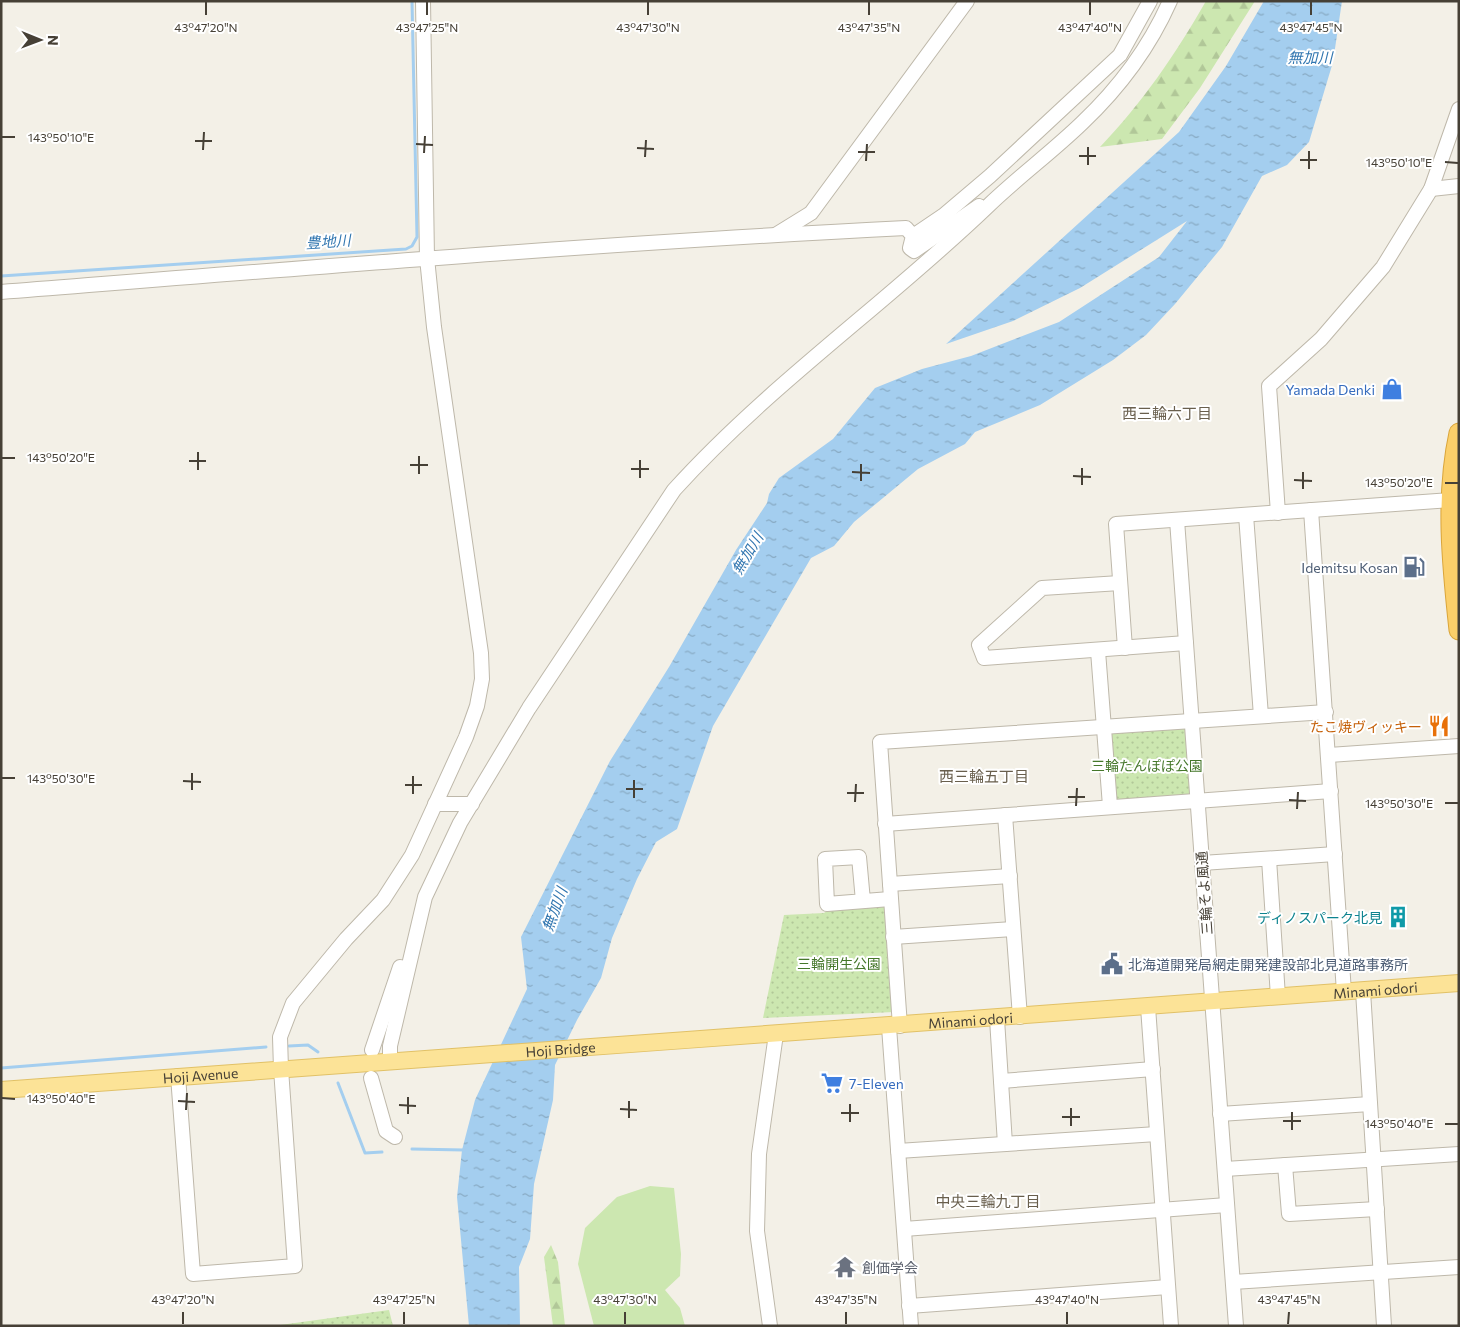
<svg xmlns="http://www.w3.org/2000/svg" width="1460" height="1327" viewBox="0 0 1460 1327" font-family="Commissioner,'Noto Sans JP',sans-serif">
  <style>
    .forest { fill: url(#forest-firs) }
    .park { fill: url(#park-dots) }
    .pitch { fill: #cce7b0 }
    .water { fill: url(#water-ripples) }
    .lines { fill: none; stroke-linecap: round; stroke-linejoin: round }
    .stream { stroke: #a4ceef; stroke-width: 3 }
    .minor-casing { stroke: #beb8aa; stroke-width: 16 }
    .major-casing { stroke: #e1c167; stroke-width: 18 }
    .highway-casing { stroke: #daa53a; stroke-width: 21 }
    .minor { stroke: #fff; stroke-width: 14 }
    .major { stroke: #fce397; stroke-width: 16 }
    .highway { stroke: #fbcf6a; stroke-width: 19 }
    .ticks { fill: none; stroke: #464036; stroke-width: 2 }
    .labels { text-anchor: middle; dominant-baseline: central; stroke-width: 4; stroke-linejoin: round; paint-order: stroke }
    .shop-label { font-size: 14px; fill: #366cbe; stroke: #fff; text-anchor: end }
    .service-label { font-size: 14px; fill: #4e5e75; stroke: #fff; text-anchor: end }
    .food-label { font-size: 14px; fill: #c56008; stroke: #fff; text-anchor: end }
    .park-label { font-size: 14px; fill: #45772a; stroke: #fff }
    .street-label { font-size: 14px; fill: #464036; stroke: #fff }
    .culture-label { font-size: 14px; fill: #0d838f; stroke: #fff; text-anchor: end }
    .worship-label { font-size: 14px; fill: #5b616d; stroke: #fff; text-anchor: start }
    .water-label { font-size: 15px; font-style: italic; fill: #3176b0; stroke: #fff }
    .neighbourhood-label { font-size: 15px; fill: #695f4d; stroke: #fff }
    .ticks-label { font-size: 12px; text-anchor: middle; fill: #464036; stroke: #fff; stroke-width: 4; stroke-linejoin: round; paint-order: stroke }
  </style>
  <defs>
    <pattern id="forest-firs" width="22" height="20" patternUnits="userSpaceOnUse" patternTransform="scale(1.25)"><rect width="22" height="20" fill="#cce7b0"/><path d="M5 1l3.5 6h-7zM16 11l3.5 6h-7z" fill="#b1c798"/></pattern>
    <pattern id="park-dots" width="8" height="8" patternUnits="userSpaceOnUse" patternTransform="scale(1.25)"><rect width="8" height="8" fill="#cce7b0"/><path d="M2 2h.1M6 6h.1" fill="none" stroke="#b1c798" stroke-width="1.8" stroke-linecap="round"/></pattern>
    <pattern id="water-ripples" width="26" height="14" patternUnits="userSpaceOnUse" patternTransform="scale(1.25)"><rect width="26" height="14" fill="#a4ceef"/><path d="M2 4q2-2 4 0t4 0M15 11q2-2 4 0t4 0" fill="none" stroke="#87a9c2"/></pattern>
  </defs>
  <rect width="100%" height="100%" fill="#f3f0e7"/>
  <g class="forest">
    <path d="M 1206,1 L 1255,1 L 1200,88 L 1162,139 L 1100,147 C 1143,102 1175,55 1206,1 Z"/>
    <polygon points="551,1245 558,1262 565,1326 553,1326 544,1257"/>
  </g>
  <g class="park">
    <polygon points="1188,726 1192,797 1113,802 1108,732"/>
    <polygon points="886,904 894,1012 763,1018 784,915 824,913 831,908"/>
    <polygon points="389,1310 393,1326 273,1326"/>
  </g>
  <polygon class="pitch" points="650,1186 674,1188 681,1254 680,1276 665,1290 680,1308 685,1326 594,1326 578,1264 585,1228 617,1197"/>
  <polygon class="water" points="1264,1 1342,1 1333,62 1309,142 1287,165 1262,176 1222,247 1175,304 1146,335 1113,360 1040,405 975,432 965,444 918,469 854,522 834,546 811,558 713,726 677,829 656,842 637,879 612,938 601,978 577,1020 555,1065 553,1100 534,1184 530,1239 519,1267 520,1326 469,1326 457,1197 462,1150 475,1100 527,989 521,937 610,761 669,667 736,550 767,503 769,494 779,478 833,439 875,388 922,369 971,356 1059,322 1159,257 1187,221 1080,288 1013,321 946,344 1179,132 1226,66"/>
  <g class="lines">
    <g class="stream">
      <polyline points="1,276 406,249 412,246 417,237 412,1"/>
      <polyline points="289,1046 308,1045 318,1052"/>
      <polyline points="1,1068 266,1047"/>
      <polyline points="338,1083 365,1153 382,1152"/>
      <polyline points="412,1149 464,1150"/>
    </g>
    <g class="minor-casing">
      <g id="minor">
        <polyline points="1431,189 1459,186"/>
        <polyline points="777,234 811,213 967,1"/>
        <polyline points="913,236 944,215 990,176 1120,55 1150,1"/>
        <path d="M 1,292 C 303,268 604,243 906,228 L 913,236 L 910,248 L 914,251 L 979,206"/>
        <polyline points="1311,510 1344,992"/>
        <polyline points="1278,513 1269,386 1321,339 1383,267 1431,189 1459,109"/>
        <polyline points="1246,515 1261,716"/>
        <polyline points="1177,520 1236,1326"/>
        <polyline points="1120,583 1042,588 979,645 984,658 1186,643"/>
        <polyline points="1125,648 1116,524 1451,500"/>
        <polyline points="1098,651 1110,806"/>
        <polyline points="1329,755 1459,746"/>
        <polyline points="435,804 472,804"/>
        <polyline points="1005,815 1020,1017"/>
        <polyline points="885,824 1331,791"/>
        <polyline points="1269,859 1278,997"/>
        <polyline points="1202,863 1335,854"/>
        <polyline points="890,884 1010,876"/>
        <polyline points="863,901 859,857 825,859 827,904 890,899"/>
        <polyline points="893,937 1013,929"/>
        <polyline points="1363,991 1384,1326"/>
        <polyline points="1148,1007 1171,1326"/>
        <polyline points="997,1019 1005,1144"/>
        <polyline points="900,1026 880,742 1326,712"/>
        <polyline points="889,1027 911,1326"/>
        <polyline points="372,1050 400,967"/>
        <path d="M 390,1061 L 390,1046 L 425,897 L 460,823 L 529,708 L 674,490 C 769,385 886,304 988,206 C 1018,177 1052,152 1082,123 C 1118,89 1150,46 1170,1"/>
        <polyline points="178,1076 193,1274 295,1266 281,1069 280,1037 293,1003 346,939 383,900 412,855 466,737 477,706 482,679 481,653 434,327 427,258 423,1"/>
        <polyline points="371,1078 386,1131 395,1137"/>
        <polyline points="1001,1081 1153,1069"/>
        <polyline points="1220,1114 1370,1104"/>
        <polyline points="898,1151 1157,1134"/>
        <polyline points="1285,1165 1289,1214 1377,1209"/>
        <polyline points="1225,1169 1459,1154"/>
        <polyline points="904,1229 1227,1205"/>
        <polyline points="1233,1282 1459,1267"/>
        <polyline points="909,1306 1168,1287"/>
        <polyline points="770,1326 757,1231 759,1154 776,1034"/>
      </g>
    </g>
    <g class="major-casing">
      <g id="major">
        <path id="s1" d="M 1,1090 C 487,1052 973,1022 1459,983"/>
      </g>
    </g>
    <g class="highway-casing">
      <path id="highway" d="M 1459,433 C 1445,497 1452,566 1459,630"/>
    </g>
    <use href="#minor" class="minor"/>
    <use href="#major" class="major"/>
    <use href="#highway" class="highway"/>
  </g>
  <path class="ticks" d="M 206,15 L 206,2M 427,15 L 427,2M 648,15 L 648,2M 869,15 L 869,2M 1090,15 L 1090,2M 1311,15 L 1311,2M 2,137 L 15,137M 195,141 L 212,141M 416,144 L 433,145M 637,148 L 654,149M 203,150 L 204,132M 858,152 L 875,152M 424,153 L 425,136M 1079,156 L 1096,156M 645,157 L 646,140M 1300,160 L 1317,160M 866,161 L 867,144M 1445,162 L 1458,163M 1088,165 L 1088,147M 1309,169 L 1309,151M 2,458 L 15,458M 189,461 L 206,461M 410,465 L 428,465M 631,469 L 649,469M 198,470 L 198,452M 852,472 L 870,473M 419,474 L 419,456M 1073,476 L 1091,477M 640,478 L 640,460M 1294,480 L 1312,481M 861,481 L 861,464M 1445,483 L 1458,483M 1082,485 L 1082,468M 1303,489 L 1303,472M 2,778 L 15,778M 183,781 L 201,782M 405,785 L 422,785M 626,789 L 643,789M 192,790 L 192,773M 847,793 L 864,793M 413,794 L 413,776M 1068,797 L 1085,797M 634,798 L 634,780M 1289,800 L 1306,801M 855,802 L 856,784M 1445,803 L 1458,803M 1076,806 L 1077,788M 1297,809 L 1298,792M 2,1098 L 15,1099M 178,1101 L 195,1102M 399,1105 L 416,1106M 620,1109 L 637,1110M 186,1110 L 187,1093M 841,1113 L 859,1113M 408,1114 L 408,1097M 1062,1117 L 1080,1117M 629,1118 L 629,1101M 1283,1121 L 1301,1121M 850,1122 L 850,1104M 1445,1124 L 1458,1124M 1071,1126 L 1071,1108M 1292,1130 L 1292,1112M 183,1324 L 183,1312M 404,1324 L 404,1312M 625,1324 L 625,1312M 846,1324 L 846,1312M 1067,1324 L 1067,1312M 1288,1324 L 1289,1312"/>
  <defs>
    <g id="shop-bare" transform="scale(1.725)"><path d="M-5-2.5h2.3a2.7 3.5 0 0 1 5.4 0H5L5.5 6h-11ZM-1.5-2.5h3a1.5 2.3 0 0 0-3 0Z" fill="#3f7fe0" stroke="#fff" stroke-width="2.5" paint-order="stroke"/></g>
    <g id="fuel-bare" transform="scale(1.725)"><path d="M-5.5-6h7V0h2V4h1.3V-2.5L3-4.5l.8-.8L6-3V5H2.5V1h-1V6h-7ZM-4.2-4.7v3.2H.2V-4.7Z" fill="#5c6f8a" stroke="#fff" stroke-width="2.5" paint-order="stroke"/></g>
    <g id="restaurant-bare" transform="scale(1.725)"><path d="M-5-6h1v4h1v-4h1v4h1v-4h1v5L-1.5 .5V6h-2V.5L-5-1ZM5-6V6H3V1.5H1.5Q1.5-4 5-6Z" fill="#e8710a" stroke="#fff" stroke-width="2.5" paint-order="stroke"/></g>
    <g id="building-bare" transform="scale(1.725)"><path d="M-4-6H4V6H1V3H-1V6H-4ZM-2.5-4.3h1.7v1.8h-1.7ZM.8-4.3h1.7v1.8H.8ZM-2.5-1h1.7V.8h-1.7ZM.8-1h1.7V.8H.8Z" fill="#0f9aa8" stroke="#fff" stroke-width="2.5" paint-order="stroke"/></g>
    <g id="civic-bare" transform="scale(1.725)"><path d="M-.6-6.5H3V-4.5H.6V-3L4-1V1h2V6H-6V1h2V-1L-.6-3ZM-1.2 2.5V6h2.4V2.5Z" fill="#5c6f8a" stroke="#fff" stroke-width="2.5" paint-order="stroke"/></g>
    <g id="supermarket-bare" transform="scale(1.725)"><path d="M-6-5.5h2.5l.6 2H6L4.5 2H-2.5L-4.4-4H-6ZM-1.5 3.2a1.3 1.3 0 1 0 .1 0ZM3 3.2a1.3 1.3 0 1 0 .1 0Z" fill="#3f7fe0" stroke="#fff" stroke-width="2.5" paint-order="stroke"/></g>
    <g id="temple-bare" transform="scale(1.725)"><path d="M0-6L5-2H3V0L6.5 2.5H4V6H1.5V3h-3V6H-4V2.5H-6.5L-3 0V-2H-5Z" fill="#6b7280" stroke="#fff" stroke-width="2.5" paint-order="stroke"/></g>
  </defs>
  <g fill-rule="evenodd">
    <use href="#shop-bare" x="1392" y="389"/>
    <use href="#fuel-bare" x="1414" y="567"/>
    <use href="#restaurant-bare" x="1439" y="726"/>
    <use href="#building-bare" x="1398" y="917"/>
    <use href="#civic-bare" x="1112" y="964"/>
    <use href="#supermarket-bare" x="832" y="1083"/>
    <use href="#temple-bare" x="845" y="1267"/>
  </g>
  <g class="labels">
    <g class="shop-label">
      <text x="1375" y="389">Yamada Denki</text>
      <text x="849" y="1083" text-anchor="start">7-Eleven</text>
    </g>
    <g class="service-label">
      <text x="1398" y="567">Idemitsu Kosan</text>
      <text x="1128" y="964" text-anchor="start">北海道開発局網走開発建設部北見道路事務所</text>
    </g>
    <g class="food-label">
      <text x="1422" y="726">たこ焼ヴィッキー</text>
    </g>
    <g class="park-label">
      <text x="1147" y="765">三輪たんぽぽ公園</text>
      <text x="839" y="963">三輪開生公園</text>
    </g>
    <g class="street-label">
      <text transform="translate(1204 893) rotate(-94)">三輪そよ風通</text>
      <text stroke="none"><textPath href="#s1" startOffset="1378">Minami odori</textPath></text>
      <text stroke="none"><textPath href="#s1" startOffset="972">Minami odori</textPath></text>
      <text stroke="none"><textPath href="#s1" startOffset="561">Hoji Bridge</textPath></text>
      <text stroke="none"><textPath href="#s1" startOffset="200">Hoji Avenue</textPath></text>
    </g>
    <g class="culture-label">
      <text x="1382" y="917">ディノスパーク北見</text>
    </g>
    <g class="worship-label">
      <text x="862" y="1267">創価学会</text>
    </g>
    <g class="water-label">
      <text x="1310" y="57">無加川</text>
      <text transform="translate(328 241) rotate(-4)">豊地川</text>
      <text transform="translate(747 553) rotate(-59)">無加川</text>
      <text transform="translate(554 909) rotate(-70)">無加川</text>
    </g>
    <g class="neighbourhood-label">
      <text x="1167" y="413">西三輪六丁目</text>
      <text x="984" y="776">西三輪五丁目</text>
      <text x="988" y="1201">中央三輪九丁目</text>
    </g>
  </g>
  <g class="ticks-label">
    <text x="206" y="32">43°47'20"N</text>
    <text x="427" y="32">43°47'25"N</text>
    <text x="648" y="32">43°47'30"N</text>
    <text x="869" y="32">43°47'35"N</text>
    <text x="1090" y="32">43°47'40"N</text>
    <text x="1311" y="32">43°47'45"N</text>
    <text x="61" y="142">143°50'10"E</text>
    <text x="1399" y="167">143°50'10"E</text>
    <text x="61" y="462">143°50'20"E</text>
    <text x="1399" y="487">143°50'20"E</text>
    <text x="61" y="783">143°50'30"E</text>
    <text x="1399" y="808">143°50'30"E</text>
    <text x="61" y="1103">143°50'40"E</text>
    <text x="1399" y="1128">143°50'40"E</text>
    <text x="183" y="1304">43°47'20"N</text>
    <text x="404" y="1304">43°47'25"N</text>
    <text x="625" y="1304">43°47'30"N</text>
    <text x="846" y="1304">43°47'35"N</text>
    <text x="1067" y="1304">43°47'40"N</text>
    <text x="1289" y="1304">43°47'45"N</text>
  </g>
  <rect width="1460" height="1327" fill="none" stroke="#464036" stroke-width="5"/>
  <g transform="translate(40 40) rotate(91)" stroke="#ffffff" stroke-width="4" paint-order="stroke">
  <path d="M0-4L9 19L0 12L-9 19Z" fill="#464036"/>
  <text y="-8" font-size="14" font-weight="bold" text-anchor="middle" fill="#464036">N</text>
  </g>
</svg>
